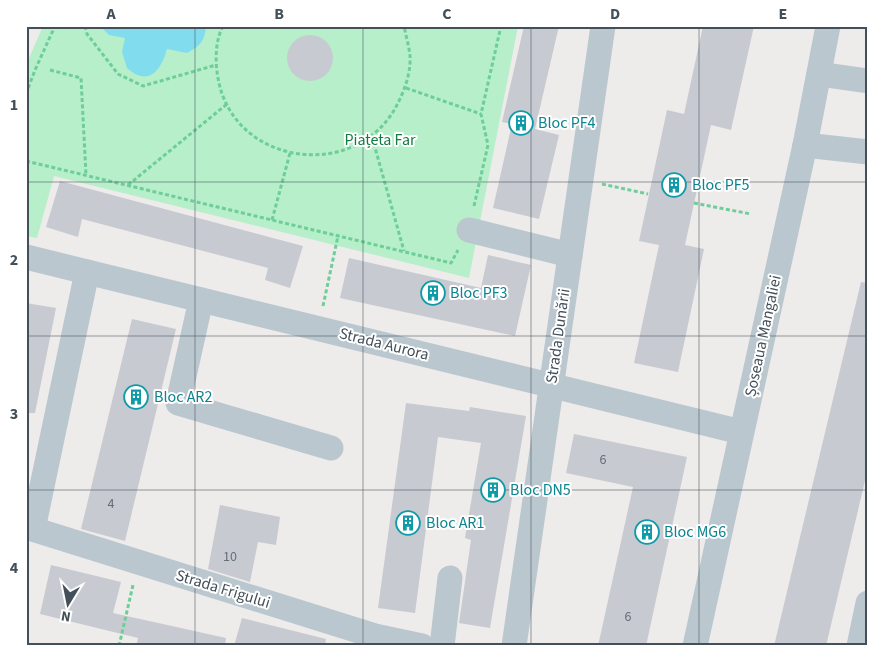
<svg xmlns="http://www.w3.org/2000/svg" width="894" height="672" viewBox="0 0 894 672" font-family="'Source Sans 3',sans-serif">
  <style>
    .green { fill: #b6efc9 }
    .water { fill: #81ddee }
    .building { fill: #c7cad0 }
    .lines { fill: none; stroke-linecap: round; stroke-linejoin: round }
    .path { stroke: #6dce99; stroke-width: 3; stroke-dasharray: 4 2.5; stroke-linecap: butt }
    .minor { stroke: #bbc7cf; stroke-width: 25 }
    .grid { fill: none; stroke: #435059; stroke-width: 1; stroke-opacity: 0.55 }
    .labels { text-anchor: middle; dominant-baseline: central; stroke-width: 4; stroke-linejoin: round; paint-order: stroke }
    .number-label { font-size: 14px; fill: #646e77 }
    .culture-label { font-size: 16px; fill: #0d838f; stroke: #fff; text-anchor: start }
    .park-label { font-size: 16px; fill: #137b41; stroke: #fff }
    .street-label { font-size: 16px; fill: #435059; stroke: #fff }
    .neatline { fill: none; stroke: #435059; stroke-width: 2 }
    .grid-label { font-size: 16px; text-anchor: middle; font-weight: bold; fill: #435059 }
  </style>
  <rect width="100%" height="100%" fill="#eeebeb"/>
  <polygon class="green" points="43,26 518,26 469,278 54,176 37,238 26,236 26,65"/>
  <path class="water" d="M 100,26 L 206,26 C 205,41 200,46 187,53 L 167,49 C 161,71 148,87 127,68 L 122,52 L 125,38 L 109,35 Z"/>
  <g class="building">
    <polygon points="524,26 559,26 535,129 559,135 539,219 493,208 512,124 502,122"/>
    <polygon points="703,26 754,26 731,130 711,125 685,245 704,249 678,372 634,363 659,245 639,241 667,110 684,114"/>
    <circle cx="310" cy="58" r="23"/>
    <polygon points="60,181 303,246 290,288 265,280 268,268 82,219 78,237 46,227"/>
    <polygon points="488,255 531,265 515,336 340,298 349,258 481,288"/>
    <polygon points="861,282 868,283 868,468 826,646 774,646"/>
    <polygon points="26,303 56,308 35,413 26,413"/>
    <polygon points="132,319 176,329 125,541 81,529"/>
    <polygon points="406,403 469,411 470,407 526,416 490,628 459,623 471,540 465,538 481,443 438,437 415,613 378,608"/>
    <polygon points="574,434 687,457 646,646 598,646 633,487 566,473"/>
    <polygon points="220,505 280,517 276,545 258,542 250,582 208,569"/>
    <polygon points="51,565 121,582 113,613 226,638 225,646 136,646 138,638 40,614"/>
    <polygon points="242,618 326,639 325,646 234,646"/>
  </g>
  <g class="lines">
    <g class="path">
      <polyline points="85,26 87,34 118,74 143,86 216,65"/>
      <path d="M 223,26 C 215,41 215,62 218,78 C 233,167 359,183 398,103 C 405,89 411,72 410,56 C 409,46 406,36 404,26"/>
      <polyline points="50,70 81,78 86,175"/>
      <polyline points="406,88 481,114"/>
      <polyline points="26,94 35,70 55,26"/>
      <polyline points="372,137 404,251"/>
      <polyline points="26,161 451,263 458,250"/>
      <polyline points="602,184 648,194"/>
      <polyline points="128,185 227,104"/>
      <polyline points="694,203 751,214"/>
      <polyline points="474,206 488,145 481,114 501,26"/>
      <polyline points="272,220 290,153"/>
      <polyline points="323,306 338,236"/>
      <polyline points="119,646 133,585"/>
    </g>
    <g class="minor">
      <polyline points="819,74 868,81"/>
      <polyline points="805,145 868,152"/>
      <polyline points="469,230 570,255"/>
      <polyline points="26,257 741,432"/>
      <polyline points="201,300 178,403 331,448"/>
      <polyline points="26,527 375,636 422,646"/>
      <polyline points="33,529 87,272"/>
      <polyline points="442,646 450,578"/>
      <polyline points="514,646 603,26"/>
      <polyline points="695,646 805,145 828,26"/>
      <polyline points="859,646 868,603"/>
    </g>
  </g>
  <path class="grid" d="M 195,26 L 195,646M 363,26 L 363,646M 531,26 L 531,646M 699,26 L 699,646M 26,182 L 868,182M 26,336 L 868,336M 26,490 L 868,490"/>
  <defs>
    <g id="building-ring" transform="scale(1.25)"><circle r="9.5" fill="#fff" stroke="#0f9aa8" stroke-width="1.5"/><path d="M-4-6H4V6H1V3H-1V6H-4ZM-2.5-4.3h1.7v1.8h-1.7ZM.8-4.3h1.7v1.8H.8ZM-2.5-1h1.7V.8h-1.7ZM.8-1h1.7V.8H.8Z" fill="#0f9aa8"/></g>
  </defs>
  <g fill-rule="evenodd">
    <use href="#building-ring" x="521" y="123"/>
    <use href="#building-ring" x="674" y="185"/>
    <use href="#building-ring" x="433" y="293"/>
    <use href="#building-ring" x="136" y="397"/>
    <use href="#building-ring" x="493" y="490"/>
    <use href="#building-ring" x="408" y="523"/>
    <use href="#building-ring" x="647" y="532"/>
  </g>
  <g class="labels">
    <g class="number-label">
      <text x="603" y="460">6</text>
      <text x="111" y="504">4</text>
      <text x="230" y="557">10</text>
      <text x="628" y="617">6</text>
    </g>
    <g class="culture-label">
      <text x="538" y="123">Bloc PF4</text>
      <text x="692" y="185">Bloc PF5</text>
      <text x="450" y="293">Bloc PF3</text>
      <text x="154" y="397">Bloc AR2</text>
      <text x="510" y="490">Bloc DN5</text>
      <text x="426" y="523">Bloc AR1</text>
      <text x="664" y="532">Bloc MG6</text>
    </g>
    <g class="park-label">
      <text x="380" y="140">Piațeta Far</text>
    </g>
    <g class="street-label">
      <text transform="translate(558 336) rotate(-82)">Strada Dunării</text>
      <text transform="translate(763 336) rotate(-78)">Șoseaua Mangaliei</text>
      <text transform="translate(384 344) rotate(14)">Strada Aurora</text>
      <text transform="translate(223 589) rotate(17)">Strada Frigului</text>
    </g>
  </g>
  <rect width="894" height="672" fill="none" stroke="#ffffff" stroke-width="55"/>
  <g transform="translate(68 604) rotate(190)" stroke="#ffffff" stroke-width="4" paint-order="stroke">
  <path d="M0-4L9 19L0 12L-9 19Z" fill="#435059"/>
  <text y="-8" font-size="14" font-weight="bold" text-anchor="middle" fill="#435059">N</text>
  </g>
  <rect x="28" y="28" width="838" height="616" class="neatline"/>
  <g class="grid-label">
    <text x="111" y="19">A</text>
    <text x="279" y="19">B</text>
    <text x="447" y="19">C</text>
    <text x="615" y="19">D</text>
    <text x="783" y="19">E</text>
    <text x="14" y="110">1</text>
    <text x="14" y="265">2</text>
    <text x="14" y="419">3</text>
    <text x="14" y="573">4</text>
  </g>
</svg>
